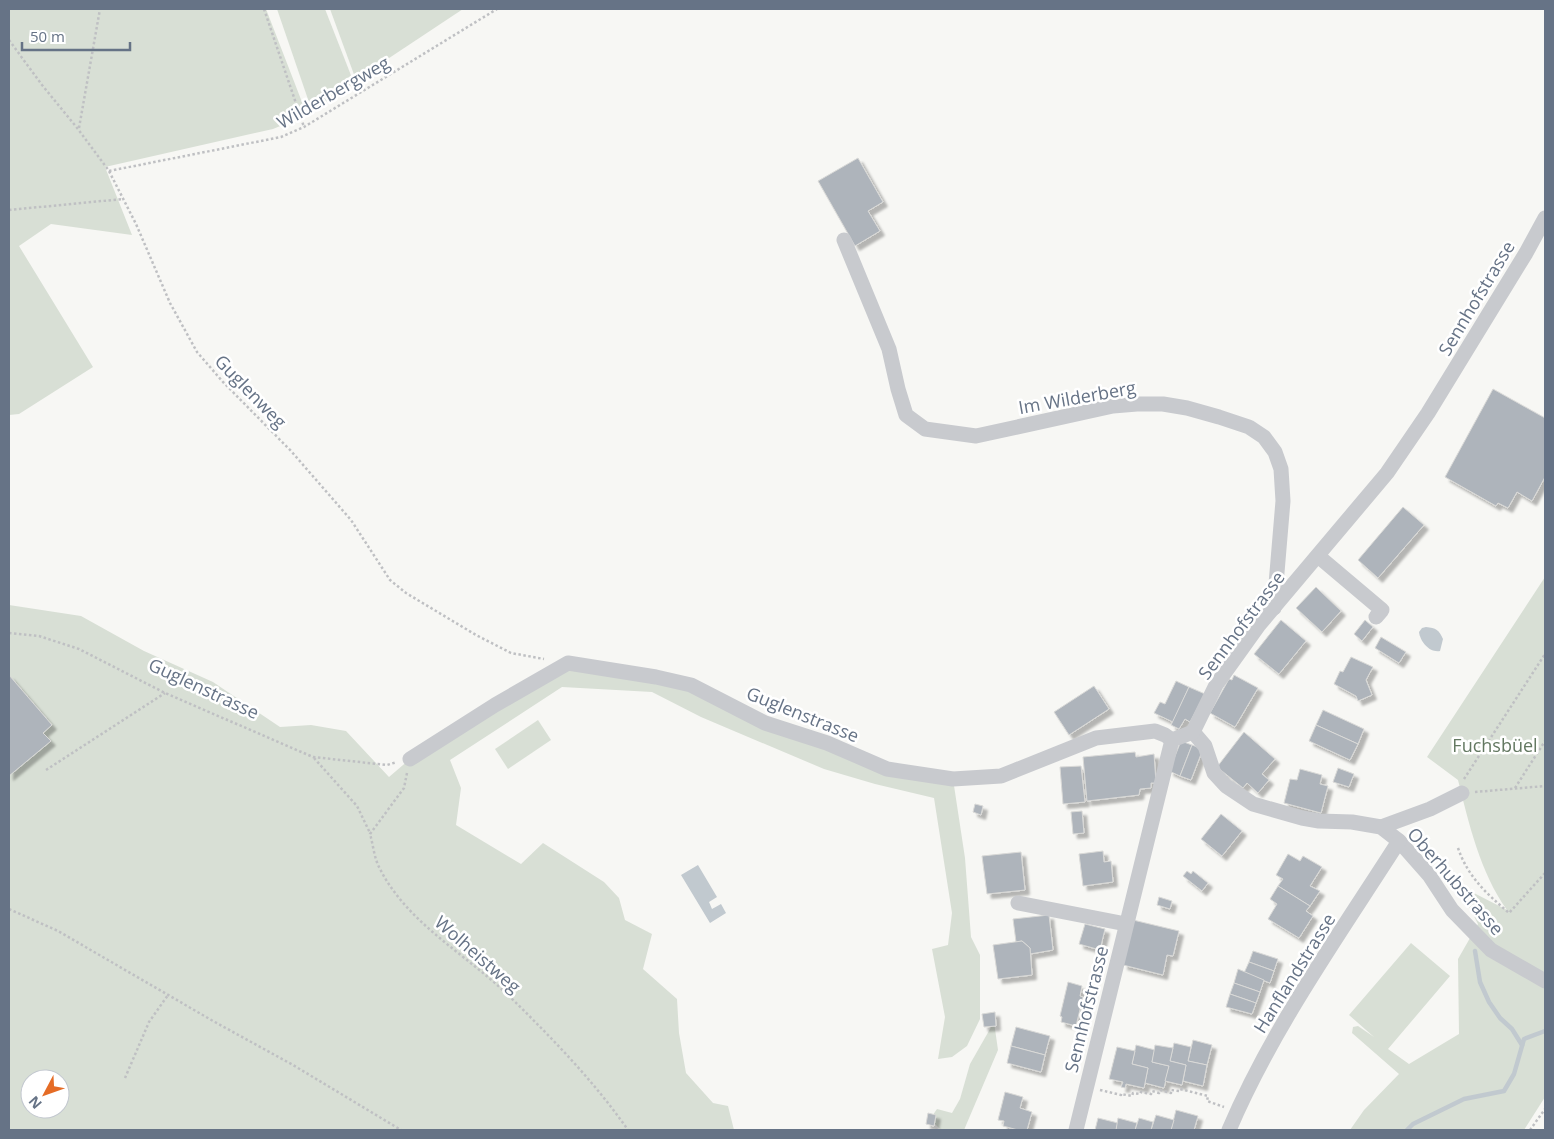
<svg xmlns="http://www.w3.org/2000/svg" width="1554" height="1139" viewBox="0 0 1554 1139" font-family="'Open Sans',sans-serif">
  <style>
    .green { fill: #d8dfd5; fill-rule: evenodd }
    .water { fill: #c1c9cf }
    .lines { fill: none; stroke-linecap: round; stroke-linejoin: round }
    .stream { stroke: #c1c9cf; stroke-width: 4.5 }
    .building { fill: #aeb4bb; stroke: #d9d9d7; filter: url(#shadow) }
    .path { stroke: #bfc0c3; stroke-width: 2.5; stroke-dasharray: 2.5 2.5; stroke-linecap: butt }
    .minor { stroke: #c8cace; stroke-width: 15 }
    .labels { text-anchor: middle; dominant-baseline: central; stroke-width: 5; stroke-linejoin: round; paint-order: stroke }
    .street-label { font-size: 18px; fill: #667386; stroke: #fff }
    .park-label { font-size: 18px; fill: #637861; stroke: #fff }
  </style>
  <defs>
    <filter id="shadow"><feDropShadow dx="4.5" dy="4.5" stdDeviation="1" flood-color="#0004"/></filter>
  </defs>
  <rect width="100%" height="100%" fill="#f7f7f4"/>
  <g class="green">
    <polygon points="9,9 266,9 307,115 273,129 105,167 132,235 51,224 19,246 93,367 19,414 9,415"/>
    <polygon points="277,9 325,9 354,83 312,111"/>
    <polygon points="330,9 463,9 356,80"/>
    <path d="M 1545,577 L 1545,1097 L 1524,1130 L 1350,1130 L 1364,1110 L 1399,1074 L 1352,1033 L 1353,1027 L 1358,1026 L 1374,1037 L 1349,1015 L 1411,943 L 1450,976 L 1388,1049 L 1409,1064 L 1459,1034 L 1458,959 L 1478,924 L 1464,897 L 1470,891 L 1507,910 C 1480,872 1469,824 1458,780 L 1427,757 Z"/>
    <path d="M 9,605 L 81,616 L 144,651 L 213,682 L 280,727 L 311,725 L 346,731 L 389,777 L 410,759 L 568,663 L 656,677 L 887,769 L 953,779 L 965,858 L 971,937 L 980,955 L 980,1019 L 967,1046 L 952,1057 L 938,1059 L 945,1017 L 932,949 L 948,945 L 952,913 L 934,798 L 875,784 L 824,769 L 701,717 L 652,692 L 562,687 L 450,760 L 461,788 L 456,825 L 521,864 L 543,843 L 604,882 L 619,898 L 625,920 L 652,934 L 643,969 L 677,999 L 679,1033 L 686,1073 L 713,1103 L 728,1106 L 734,1130 L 9,1130 ZM 30,1079 L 60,1079 L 60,1109 L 30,1109 Z"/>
    <polygon points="538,720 551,740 508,769 495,749"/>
    <polygon points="994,1022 998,1050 964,1130 941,1130 930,1119 937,1109 952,1113 960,1099 970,1064"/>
  </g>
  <g class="water">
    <path d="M 1426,627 C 1436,628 1439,630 1443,639 L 1440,651 C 1429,653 1420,641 1419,632 L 1422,628 Z"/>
    <polygon points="698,865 717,897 709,902 712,909 721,904 726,913 710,923 681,875"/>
  </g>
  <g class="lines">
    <g class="stream">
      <polyline points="1475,951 1480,982 1489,1002 1500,1018 1512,1029 1522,1045"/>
      <polyline points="1407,1130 1413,1124 1464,1099 1504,1091 1514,1074 1524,1039 1545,1031"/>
    </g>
  </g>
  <g class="building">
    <polygon points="858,158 883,202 868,211 880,231 855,246 818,181"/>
    <polygon points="1493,389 1545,418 1545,477 1532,501 1517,492 1508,508 1498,503 1496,506 1445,477"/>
    <polygon points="1403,507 1424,525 1378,578 1358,560"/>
    <polygon points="1316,587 1341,611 1322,632 1296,608"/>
    <polygon points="1281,620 1306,641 1279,674 1254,654"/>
    <polygon points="1365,620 1373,627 1362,641 1354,634"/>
    <polygon points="1381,637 1406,652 1399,663 1375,648"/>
    <polygon points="1351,657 1373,667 1366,680 1372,695 1358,701 1356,696 1334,684 1340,671 1343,672"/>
    <polygon points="9,675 52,725 43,733 51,741 9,776"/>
    <polygon points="1234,675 1258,688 1235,727 1210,713 1229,679 1232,680"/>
    <polygon points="1176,681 1189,687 1173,722 1154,713 1160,702 1165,704"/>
    <polygon points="1094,686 1109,709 1069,735 1054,712"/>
    <polygon points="1189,687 1205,694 1190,722 1185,719 1179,729 1171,725"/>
    <polygon points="1323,710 1364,729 1358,744 1316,725"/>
    <polygon points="1316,725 1358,744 1350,760 1309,741"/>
    <polygon points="1244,732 1275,759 1262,774 1269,780 1258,793 1247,783 1243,788 1217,767"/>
    <polygon points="1181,741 1192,745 1180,776 1169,771"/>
    <polygon points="1192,745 1203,749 1191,780 1180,776"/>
    <polygon points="1135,752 1136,757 1154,754 1156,783 1151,783 1151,788 1140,789 1139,795 1087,801 1083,757"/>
    <polygon points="1081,766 1085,802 1063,804 1060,767"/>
    <polygon points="1338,768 1354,774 1349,787 1333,782"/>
    <polygon points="1300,769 1322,775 1320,784 1328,786 1321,813 1284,803 1290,779 1297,780"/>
    <polygon points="975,804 983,806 981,815 973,812"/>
    <polygon points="1082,811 1084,833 1073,834 1071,812"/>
    <polygon points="1221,814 1242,831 1222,856 1201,839"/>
    <polygon points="1103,851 1104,862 1111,861 1113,882 1083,886 1079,854"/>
    <polygon points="1021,852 1025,890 987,894 982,856"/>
    <polygon points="1288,854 1300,861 1303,856 1322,867 1310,886 1320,891 1310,906 1278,886 1283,879 1276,875"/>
    <polygon points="1187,871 1191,874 1193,871 1208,883 1202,891 1183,876"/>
    <polygon points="1278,886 1310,906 1306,911 1313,916 1299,938 1268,919 1277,904 1270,899"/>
    <polygon points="1159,897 1172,901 1170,909 1157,905"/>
    <polygon points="1049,915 1053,950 1030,954 1030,948 1022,941 1016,942 1013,919"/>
    <polygon points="1133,920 1179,931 1173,956 1167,955 1163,975 1123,965"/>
    <polygon points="1085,924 1105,929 1100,950 1079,944"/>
    <polygon points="1022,941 1030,948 1032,975 998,979 993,945"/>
    <polygon points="1253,951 1278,959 1274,971 1249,962"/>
    <polygon points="1249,962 1274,971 1270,983 1244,973"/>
    <polygon points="1238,969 1264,980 1260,992 1234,983"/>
    <polygon points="1068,982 1082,986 1080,996 1083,997 1076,1026 1061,1022 1062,1017 1060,1016"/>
    <polygon points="1234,983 1260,992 1256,1003 1230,994"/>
    <polygon points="1230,994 1256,1003 1252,1014 1226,1007"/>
    <polygon points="995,1012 996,1026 984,1027 982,1014"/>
    <polygon points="1016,1027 1050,1036 1045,1055 1011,1046"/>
    <polygon points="1193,1040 1212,1045 1207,1065 1188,1061"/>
    <polygon points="1174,1043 1191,1047 1188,1061 1207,1065 1203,1086 1183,1081 1186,1065 1170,1061"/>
    <polygon points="1136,1045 1155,1050 1152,1062 1169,1066 1164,1088 1145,1083 1148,1068 1132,1064"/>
    <polygon points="1155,1045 1173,1048 1170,1061 1186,1065 1182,1085 1165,1081 1169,1066 1152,1062"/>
    <polygon points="1011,1046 1045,1055 1041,1072 1007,1063"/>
    <polygon points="1117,1047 1135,1051 1132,1064 1148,1068 1144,1088 1126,1084 1125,1088 1121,1087 1123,1082 1109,1079"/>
    <polygon points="1005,1092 1023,1097 1020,1108 1032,1112 1027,1130 1018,1130 1003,1126 1004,1121 998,1120"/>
    <polygon points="1176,1110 1198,1116 1194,1130 1171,1130"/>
    <polygon points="928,1113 936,1115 934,1126 926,1124"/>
    <polygon points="1156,1115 1174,1120 1171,1130 1151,1130"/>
    <polygon points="1098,1118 1118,1123 1116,1130 1095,1130"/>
    <polygon points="1118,1118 1137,1123 1135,1130 1116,1130"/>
    <polygon points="1139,1118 1153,1122 1151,1130 1135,1130"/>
  </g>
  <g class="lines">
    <g class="path">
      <polyline points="264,9 304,127"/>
      <polyline points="9,40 42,85 78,129 109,171 136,224 170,303 197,352 223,382 291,451 351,520 390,580 406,593 476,635 511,653 544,659"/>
      <polyline points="79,128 100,9"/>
      <polyline points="109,171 281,137 304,127 497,9"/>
      <polyline points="9,210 123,199"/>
      <polyline points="9,633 39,636 79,649 165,693 313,757 387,765 397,762"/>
      <polyline points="314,758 357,806 370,833"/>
      <polyline points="46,770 165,693"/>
      <path d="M 407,773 L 404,788 L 370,834 C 373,844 374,857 379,867 C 406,922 464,953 507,994 C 551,1037 593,1080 628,1130"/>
      <polyline points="1464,779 1545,654"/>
      <polyline points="1515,788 1545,741"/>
      <polyline points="1475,792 1545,786"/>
      <path d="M 1458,848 C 1468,877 1486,893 1509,913 L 1545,873"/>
      <polyline points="9,909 58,931 213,1021 293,1065 401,1130"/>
      <polyline points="125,1078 149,1022 168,995"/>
      <polyline points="1100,1090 1121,1095 1121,1094 1132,1096 1133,1093 1140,1094 1141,1092 1151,1094 1152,1091 1159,1093 1160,1090 1171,1093 1171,1090 1179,1091 1180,1089 1208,1096 1207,1101 1224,1107"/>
      <polyline points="1530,1130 1545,1109"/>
    </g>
    <g class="minor">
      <polyline points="844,240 889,349 898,389 906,415 925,429 976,436 1113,406 1137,404 1163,404 1187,408 1219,417 1249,427 1264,437 1275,452 1281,469 1283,501 1274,608"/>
      <polyline points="1318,556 1382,610 1376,617"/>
      <polyline points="1193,732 1205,746 1214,773 1226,786 1253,804 1302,818 1319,821 1352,822 1381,827 1399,841 1429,875 1452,910 1491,950 1545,981"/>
      <polyline points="410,759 495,705 568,663 656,677 691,685 765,723 827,743 887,769 953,779 1001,776 1096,738 1155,731 1165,735 1172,740"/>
      <polyline points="1381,827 1430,809 1462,793"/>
      <polyline points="1018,903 1126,924"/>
      <polyline points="1076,1130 1172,740 1193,732 1216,685 1259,625 1387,473 1428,413 1526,253 1545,218"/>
      <path d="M 1229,1130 C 1273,1027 1339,935 1399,841"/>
    </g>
  </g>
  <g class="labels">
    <g class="street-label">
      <text transform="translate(333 92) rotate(-30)">Wilderbergweg</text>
      <text transform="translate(1476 298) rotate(-59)">Sennhofstrasse</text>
      <text transform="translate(251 391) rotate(46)">Guglenweg</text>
      <text transform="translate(1077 397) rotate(-10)">Im Wilderberg</text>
      <text transform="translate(1241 625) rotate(-53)">Sennhofstrasse</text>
      <text transform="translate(204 688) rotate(25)">Guglenstrasse</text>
      <text transform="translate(803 714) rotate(22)">Guglenstrasse</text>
      <text transform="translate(1456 881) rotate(49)">Oberhubstrasse</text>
      <text transform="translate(478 954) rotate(41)">Wolheistweg</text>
      <text transform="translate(1294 973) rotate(-58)">Hanflandstrasse</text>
      <text transform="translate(1086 1009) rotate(-76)">Sennhofstrasse</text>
    </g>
    <g class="park-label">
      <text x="1495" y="745">Fuchsbüel</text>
    </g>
  </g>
  <rect width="1554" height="1139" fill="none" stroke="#667386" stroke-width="20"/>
  <g transform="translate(45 1094) rotate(229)"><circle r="24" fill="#ffffff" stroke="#c2c7cf"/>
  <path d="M0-4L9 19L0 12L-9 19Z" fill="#e56c26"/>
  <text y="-8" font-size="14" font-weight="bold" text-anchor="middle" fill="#667386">N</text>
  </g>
  <path d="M22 42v8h108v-8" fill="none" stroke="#667386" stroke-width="2.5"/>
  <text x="30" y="42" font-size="15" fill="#667386" stroke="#ffffff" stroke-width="4" paint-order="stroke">50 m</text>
</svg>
